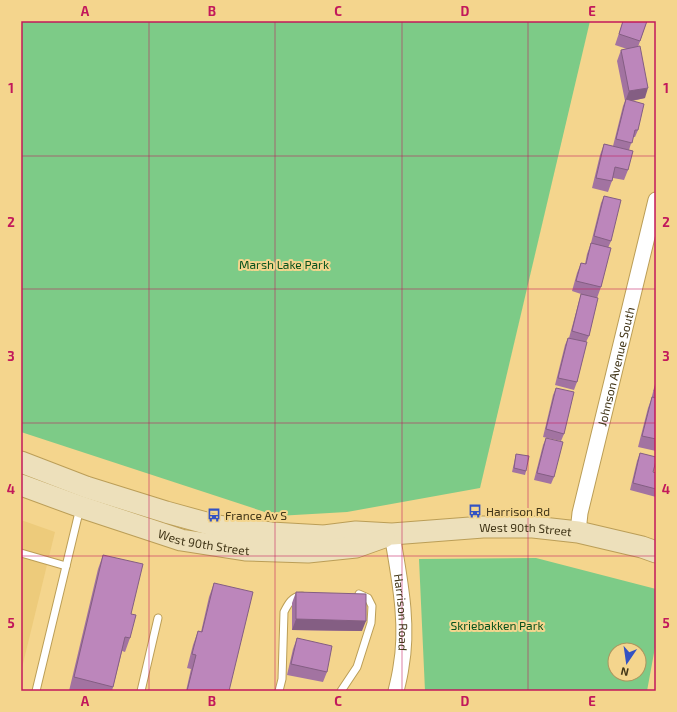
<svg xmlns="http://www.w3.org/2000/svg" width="677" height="712" viewBox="0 0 677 712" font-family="'Exo 2',sans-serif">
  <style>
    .built { fill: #edcb7b }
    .green { fill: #7dcb87; fill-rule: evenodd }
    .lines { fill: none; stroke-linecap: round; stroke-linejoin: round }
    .lane-casing { stroke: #bb9e57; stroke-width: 9 }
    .street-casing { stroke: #bb9e57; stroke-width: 17 }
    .secondary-casing { stroke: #bb9e57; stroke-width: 23 }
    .lane { stroke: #fff; stroke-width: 7 }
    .street { stroke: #fff; stroke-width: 15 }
    .secondary { stroke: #ede0bb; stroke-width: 21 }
    .wall { fill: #a273a1 }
    .shaded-wall { fill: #845e83 }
    .building { fill: #bc86bb; stroke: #845e83 }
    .grid { fill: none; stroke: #c2185b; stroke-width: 1; stroke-opacity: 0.55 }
    .labels { text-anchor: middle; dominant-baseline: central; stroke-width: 4; stroke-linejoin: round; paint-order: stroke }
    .park-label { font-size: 12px; fill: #08521d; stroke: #f4d58d }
    .street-label { font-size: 12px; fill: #423618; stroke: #f4d58d }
    .poi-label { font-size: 12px; fill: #423618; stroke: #f4d58d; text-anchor: start }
    .neatline { fill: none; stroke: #c2185b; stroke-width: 1.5 }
    .grid-label { font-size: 13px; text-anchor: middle; font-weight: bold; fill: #c2185b }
  </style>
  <rect width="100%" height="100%" fill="#f4d58d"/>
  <polygon class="built" points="21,520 55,532 21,672"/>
  <g class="green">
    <polygon points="21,21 590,21 480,488 347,512 277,516 21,432"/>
    <path d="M 536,558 L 656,589 L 656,642 L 647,691 L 425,691 L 419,559 ZM 615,650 L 639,650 L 639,674 L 615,674 Z"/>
  </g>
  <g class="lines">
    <g class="lane-casing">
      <g id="lane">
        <polyline points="21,553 66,566"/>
        <polyline points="36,691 80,508"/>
        <polyline points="141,691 158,618"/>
        <path d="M 279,691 L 282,679 L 284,612 C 288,604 292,596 302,596"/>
        <polyline points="341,691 357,667 371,623 372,606 368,598 359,594"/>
      </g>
    </g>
    <g class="street-casing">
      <g id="street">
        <path id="s1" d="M 578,532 L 580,513 L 656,200"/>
        <path id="s2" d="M 392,534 C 399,577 409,623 401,667 C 400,675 398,683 396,691"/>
      </g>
    </g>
    <g class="secondary-casing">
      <g id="secondary">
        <path id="s3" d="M 21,462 L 86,487 L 166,512 L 217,526 L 271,533 L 324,536 L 356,532 L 392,534 L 483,527 L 533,527 L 578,532 L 642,547 L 656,552"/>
        <path id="s4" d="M 21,485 L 81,507 L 181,540 L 245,550 L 308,552 L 356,547 L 384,537"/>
      </g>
    </g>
    <use href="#lane" class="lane"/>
    <use href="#street" class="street"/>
    <use href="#secondary" class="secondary"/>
  </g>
  <g class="wall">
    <polygon points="623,21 647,21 638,47 645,98 632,101 638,130 635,137 633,137 629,150 628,170 624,180 613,178 608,192 592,188 600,155 604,144 613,146 623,106 625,101 617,61 621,50 627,49 615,45"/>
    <polygon points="604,196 611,241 608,248 601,287 597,298 589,336 586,342 577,382 574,390 555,385 565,345 568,338 569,338 579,301 581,294 572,291 577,273 581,263 585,264 587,254 591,243 601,203"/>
    <polygon points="656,380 656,451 638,447 648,408 651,400"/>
    <polygon points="556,388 564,434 561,441 543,437 553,395"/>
    <polygon points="546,438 554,477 551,484 534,480 543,445"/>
    <polygon points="640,453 653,472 656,473 656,497 630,490 637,461"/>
    <polygon points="516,454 526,471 525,475 512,472"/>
    <polygon points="103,555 131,614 130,638 125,652 122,651 112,691 69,691 98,569"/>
    <polygon points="214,583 229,691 186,691 191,669 187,668 193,645 198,631 201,632 209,597"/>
    <polygon points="296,592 362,631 292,630 292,603"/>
    <polygon points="297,638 327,672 323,682 287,675 293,649"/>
  </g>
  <g class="shaded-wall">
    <polygon points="648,88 645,98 625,102 629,91"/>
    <polygon points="296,619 366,621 362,631 292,630"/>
  </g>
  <g class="building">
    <polygon points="623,21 647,21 640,41 619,34"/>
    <polygon points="640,46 648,88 629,91 621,50"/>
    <polygon points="626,99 644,104 638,130 635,130 632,143 616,139"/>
    <polygon points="604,144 633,151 628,170 615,167 612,181 596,178"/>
    <polygon points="604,196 621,200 611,241 594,236"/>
    <polygon points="591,243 611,248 601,287 576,281 581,263 586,264"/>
    <polygon points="581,294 598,298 589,336 572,331"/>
    <polygon points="568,338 587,342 577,382 558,378"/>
    <polygon points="656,384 656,391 654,391"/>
    <polygon points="556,388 574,392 564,434 546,429"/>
    <polygon points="652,397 656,398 656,439 642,436"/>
    <polygon points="546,438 563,442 554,477 537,473"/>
    <polygon points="640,453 656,457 656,461 653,472 656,473 656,489 633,483"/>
    <polygon points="516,454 529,456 526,471 514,468"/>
    <polygon points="103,555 143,564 131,614 136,615 130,638 125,637 113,687 74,677"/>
    <polygon points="214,583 253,592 229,691 187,691 196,655 192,654 198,631 202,632"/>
    <polygon points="296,592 366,594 366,621 296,619"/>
    <polygon points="297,638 332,646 327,672 291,664"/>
  </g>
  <path class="grid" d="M 149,21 L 149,691M 275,21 L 275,691M 402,21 L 402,691M 528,21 L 528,691M 21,156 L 656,156M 21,289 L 656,289M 21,423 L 656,423M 21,556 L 656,556"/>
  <defs>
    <g id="bus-bare" transform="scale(1.08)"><path d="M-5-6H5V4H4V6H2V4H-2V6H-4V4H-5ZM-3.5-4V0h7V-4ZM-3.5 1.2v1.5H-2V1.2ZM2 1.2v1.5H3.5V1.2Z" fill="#3352c3" stroke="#f4d58d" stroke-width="2.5" paint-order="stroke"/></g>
  </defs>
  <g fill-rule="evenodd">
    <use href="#bus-bare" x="475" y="511"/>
    <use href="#bus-bare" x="214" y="515"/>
  </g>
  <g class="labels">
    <g class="park-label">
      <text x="284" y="264">Marsh Lake Park</text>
      <text x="497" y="625">Skriebakken Park</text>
    </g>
    <g class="street-label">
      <text stroke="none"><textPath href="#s1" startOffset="170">Johnson Avenue South</textPath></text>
      <text stroke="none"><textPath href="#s3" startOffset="516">West 90th Street</textPath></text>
      <text stroke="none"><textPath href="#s4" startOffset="192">West 90th Street</textPath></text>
      <text stroke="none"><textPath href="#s2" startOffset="79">Harrison Road</textPath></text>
    </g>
    <g class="poi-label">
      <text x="486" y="511">Harrison Rd</text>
      <text x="225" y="515">France Av S</text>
    </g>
  </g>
  <rect width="677" height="712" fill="none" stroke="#f4d58d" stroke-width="44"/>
  <g transform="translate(627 662) rotate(193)"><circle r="19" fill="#f4d58d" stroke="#ad955e"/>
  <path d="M0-3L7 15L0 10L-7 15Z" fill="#3352c3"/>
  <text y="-6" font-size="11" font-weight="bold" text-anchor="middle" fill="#423618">N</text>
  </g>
  <rect x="22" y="22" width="633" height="668" class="neatline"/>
  <g class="grid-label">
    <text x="85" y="16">A</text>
    <text x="212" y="16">B</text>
    <text x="338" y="16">C</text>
    <text x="465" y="16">D</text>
    <text x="592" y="16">E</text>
    <text x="11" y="93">1</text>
    <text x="666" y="93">1</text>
    <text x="11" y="227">2</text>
    <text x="666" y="227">2</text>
    <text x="11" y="361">3</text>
    <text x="666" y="361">3</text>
    <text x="11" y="494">4</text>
    <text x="666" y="494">4</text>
    <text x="11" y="628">5</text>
    <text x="666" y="628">5</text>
    <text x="85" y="706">A</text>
    <text x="212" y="706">B</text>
    <text x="338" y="706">C</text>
    <text x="465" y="706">D</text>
    <text x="592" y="706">E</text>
  </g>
</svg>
